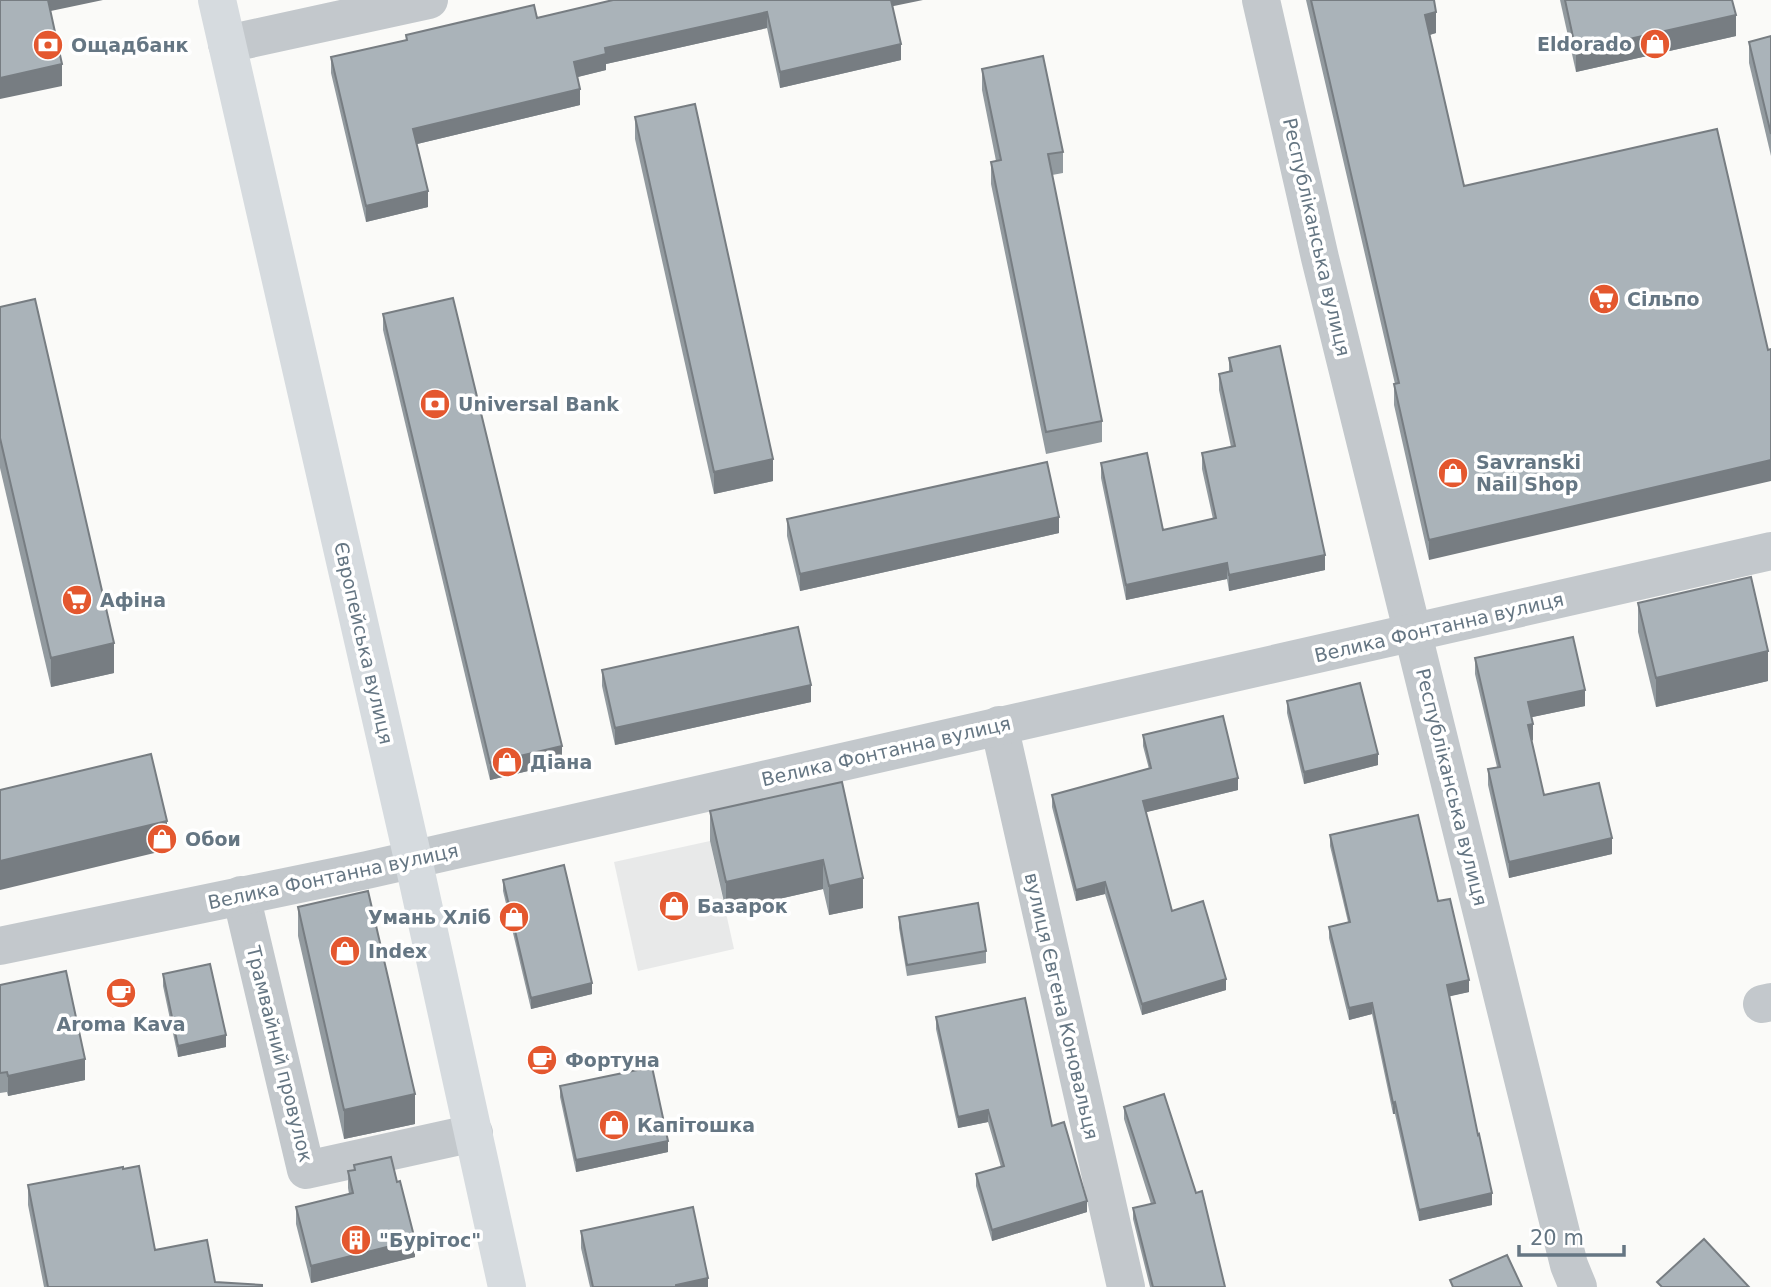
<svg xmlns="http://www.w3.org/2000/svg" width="1771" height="1287" viewBox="0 0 1771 1287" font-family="'DejaVu Sans',sans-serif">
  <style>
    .built { fill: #e8e9e9 }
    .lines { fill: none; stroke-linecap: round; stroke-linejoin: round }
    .minor { stroke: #c3c8cc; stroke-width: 38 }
    .secondary { stroke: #d6dbdf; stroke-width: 38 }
    .wall { fill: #929a9f }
    .shaded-wall { fill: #777d82 }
    .building { fill: #aab3b9; stroke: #777d82; stroke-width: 2 }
    .labels { text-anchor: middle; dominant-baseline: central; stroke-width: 7; stroke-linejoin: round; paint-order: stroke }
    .poi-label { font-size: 19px; font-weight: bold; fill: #657683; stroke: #fff; text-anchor: start }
    .street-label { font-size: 19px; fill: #657683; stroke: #fff }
  </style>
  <rect width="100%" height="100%" fill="#fafaf8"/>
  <polygon class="built" points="710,841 734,949 638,971 614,862"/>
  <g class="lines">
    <g class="minor">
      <polyline points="1261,0 1320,258 1569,1265 1578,1287"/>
      <polyline points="227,44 429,0"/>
      <polyline points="999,725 1126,1287"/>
      <polyline points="241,895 306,1170 474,1133"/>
      <polyline points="0,946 367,870 1771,551"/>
      <polyline points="1762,1004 1771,1002"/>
    </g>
    <polyline class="secondary" points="217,0 413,859 507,1287"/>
  </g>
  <g class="wall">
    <polygon points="1306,0 1434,0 1436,33 1430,35 1429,560 1394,405 1394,384 1395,384"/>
    <polygon points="1560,0 1732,0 1736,36 1576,72"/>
    <polygon points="893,7 901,60 780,88 767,28 606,64 606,70 577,77 580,105 417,144 428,207 366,222 331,73 331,57 406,40 406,35"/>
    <polygon points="1771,36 1771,156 1749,63 1749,42"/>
    <polygon points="982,69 1063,152 1063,173 1052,175 1102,421 1102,442 1046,454 991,184 991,162 996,161 982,90"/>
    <polygon points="635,117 773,481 714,494 635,139"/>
    <polygon points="0,307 114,673 51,687 0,468"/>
    <polygon points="383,314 562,763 490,780 383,330"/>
    <polygon points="1229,358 1325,570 1229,591 1227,579 1126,600 1101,478 1101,463 1163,530 1213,519 1202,469 1202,453 1231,447 1219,390 1219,374 1229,371"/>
    <polygon points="787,519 1059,533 800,591 787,536"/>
    <polygon points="1638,603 1768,681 1656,707 1638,632"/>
    <polygon points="1475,658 1585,706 1532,717 1533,740 1532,741 1544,795 1612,854 1509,878 1488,785 1488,769 1497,767 1475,674"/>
    <polygon points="602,670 811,702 615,745 602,686"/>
    <polygon points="1287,701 1378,765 1304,784 1287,713"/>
    <polygon points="1143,735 1238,790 1146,812 1172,911 1226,990 1142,1015 1105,894 1076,901 1052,807 1052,795 1149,769 1143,746"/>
    <polygon points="842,782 863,908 829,915 823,889 726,911 710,841 710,811"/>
    <polygon points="1330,835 1438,901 1469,992 1449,996 1492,1205 1419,1221 1395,1114 1393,1114 1372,1014 1349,1020 1329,938 1329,927 1348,922 1330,846"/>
    <polygon points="503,880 592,994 531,1009 503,891"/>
    <polygon points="298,907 415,1124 344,1139 298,936"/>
    <polygon points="899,917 986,951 986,963 907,976 899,928"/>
    <polygon points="163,974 226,1047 178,1057 163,986"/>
    <polygon points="0,985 85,1080 8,1096 7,1092 0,1093"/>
    <polygon points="936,1017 1052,1126 1087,1212 992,1241 976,1186 976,1174 1001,1167 988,1122 958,1128 936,1029"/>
    <polygon points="560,1086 668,1152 576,1172 560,1097"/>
    <polygon points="1124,1107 1225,1287 1150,1287 1133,1219 1133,1208 1151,1204 1124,1119"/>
    <polygon points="354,1165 415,1257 311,1283 296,1224 296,1207 349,1194 348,1188 348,1171 354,1170"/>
    <polygon points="28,1185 215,1282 262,1287 44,1287 28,1205"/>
    <polygon points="581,1231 708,1287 590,1287 581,1248"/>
  </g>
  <g class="shaded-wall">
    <polygon points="46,0 103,0 46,12"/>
    <polygon points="889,0 923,0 889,7"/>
    <polygon points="767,12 767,28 606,64 606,70 574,78 574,62 605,48"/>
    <polygon points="1436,12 1436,33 1425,36 1425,15"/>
    <polygon points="1736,15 1736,36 1576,72 1576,51"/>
    <polygon points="901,44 901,60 780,88 780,72"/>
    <polygon points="62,64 62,86 0,99 0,78"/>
    <polygon points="580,89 580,105 413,145 413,129"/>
    <polygon points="428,191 428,207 366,222 366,206"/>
    <polygon points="773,459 773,481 714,494 714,472"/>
    <polygon points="1771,460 1771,481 1429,560 1429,540"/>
    <polygon points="1059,517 1059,533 800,591 800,574"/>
    <polygon points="1325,555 1325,570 1229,591 1229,575"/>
    <polygon points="1227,563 1227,579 1126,600 1126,585"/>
    <polygon points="114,643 114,673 51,687 51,658"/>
    <polygon points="1768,651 1768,681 1656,707 1656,678"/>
    <polygon points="811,685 811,702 615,745 615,728"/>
    <polygon points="1585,690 1585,706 1528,718 1528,702"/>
    <polygon points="1533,724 1533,740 1528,741 1528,725"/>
    <polygon points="562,746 562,763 490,780 490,763"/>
    <polygon points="1378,754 1378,765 1304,784 1304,772"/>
    <polygon points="1238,778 1238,790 1143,813 1143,801"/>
    <polygon points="167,821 167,850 0,890 0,861"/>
    <polygon points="1612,838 1612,854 1509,878 1509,862"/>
    <polygon points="823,860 823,889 726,911 726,882"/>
    <polygon points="863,878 863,908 829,915 829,886"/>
    <polygon points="1105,882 1105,894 1076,901 1076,890"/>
    <polygon points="1226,979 1226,990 1142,1015 1142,1004"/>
    <polygon points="1469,980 1469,992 1447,997 1447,985"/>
    <polygon points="592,983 592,994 531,1009 531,998"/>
    <polygon points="1372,1003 1372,1014 1349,1020 1349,1008"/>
    <polygon points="226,1035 226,1047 178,1057 178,1046"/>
    <polygon points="85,1059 85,1080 8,1096 8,1076"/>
    <polygon points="415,1094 415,1124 344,1139 344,1110"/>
    <polygon points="1395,1102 1395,1114 1393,1114 1393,1103"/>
    <polygon points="988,1110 988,1122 958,1128 958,1117"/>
    <polygon points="668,1141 668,1152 576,1172 576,1160"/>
    <polygon points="1492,1193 1492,1205 1419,1221 1419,1210"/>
    <polygon points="1087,1201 1087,1212 992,1241 992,1230"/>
    <polygon points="415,1240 415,1257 311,1283 311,1266"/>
    <polygon points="708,1278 708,1287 676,1287 676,1285"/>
  </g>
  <g class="building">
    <polygon points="0,0 48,0 62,64 0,78"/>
    <polygon points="613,0 891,0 901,44 780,72 767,12 605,48 606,54 574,62 580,89 413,129 428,191 366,206 331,57 407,40 406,35 534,5 537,18"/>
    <polygon points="1311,0 1434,0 1436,12 1425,15 1464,186 1717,129 1768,350 1771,349 1771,460 1429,540 1394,384 1399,383"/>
    <polygon points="1565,0 1732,0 1736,15 1576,51"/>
    <polygon points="1771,36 1771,134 1749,42"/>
    <polygon points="1043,56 1063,152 1048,154 1102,421 1046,432 991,162 1001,160 982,69"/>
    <polygon points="695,104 773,459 714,472 635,117"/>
    <polygon points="453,298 562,746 490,763 383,314"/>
    <polygon points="35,299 114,643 51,658 0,438 0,307"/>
    <polygon points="1280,346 1325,555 1229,575 1227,563 1126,585 1101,463 1147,453 1163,530 1216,518 1202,453 1235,446 1219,374 1232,371 1229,358"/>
    <polygon points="1047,462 1059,517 800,574 787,519"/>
    <polygon points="1751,577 1768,651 1656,678 1638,603"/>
    <polygon points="798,627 811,685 615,728 602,670"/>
    <polygon points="1573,637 1585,690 1528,702 1533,724 1528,725 1544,795 1599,783 1612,838 1509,862 1488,769 1500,767 1475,658"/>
    <polygon points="1360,683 1378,754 1304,772 1287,701"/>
    <polygon points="1223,716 1238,778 1143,801 1172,911 1203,901 1226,979 1142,1004 1105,882 1076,890 1052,795 1151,768 1143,735"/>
    <polygon points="151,754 167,821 0,861 0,790"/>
    <polygon points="842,782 863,878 829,886 823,860 726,882 710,811"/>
    <polygon points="1418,815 1438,901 1450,899 1469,980 1447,985 1478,1135 1479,1134 1492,1193 1419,1210 1395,1102 1393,1103 1372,1003 1349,1008 1329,927 1350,922 1330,835"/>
    <polygon points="564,865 592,983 531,998 503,880"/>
    <polygon points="368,891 415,1094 344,1110 298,907"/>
    <polygon points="978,903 986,951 907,965 899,917"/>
    <polygon points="210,964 226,1035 178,1046 163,974"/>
    <polygon points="66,971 85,1059 8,1076 7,1072 0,1073 0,985"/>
    <polygon points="1025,998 1052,1126 1064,1122 1087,1201 992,1230 976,1174 1004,1166 988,1110 958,1117 936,1017"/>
    <polygon points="652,1067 668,1141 576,1160 560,1086"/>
    <polygon points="1164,1094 1196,1193 1202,1191 1225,1287 1153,1287 1133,1208 1155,1203 1124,1107"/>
    <polygon points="391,1157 397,1182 400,1181 415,1240 311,1266 296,1207 353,1193 348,1171 355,1170 354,1165"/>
    <polygon points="139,1166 155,1250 207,1240 215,1282 262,1285 262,1287 48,1287 28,1185 123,1167 123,1169"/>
    <polygon points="693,1207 708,1278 676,1285 676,1287 593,1287 581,1231"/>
    <polygon points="1704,1239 1749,1287 1662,1287 1657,1282"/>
    <polygon points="1507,1255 1522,1287 1453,1287 1450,1280"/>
  </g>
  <defs>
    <g id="shop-disc" transform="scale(1.575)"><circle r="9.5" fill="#e4572e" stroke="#fff"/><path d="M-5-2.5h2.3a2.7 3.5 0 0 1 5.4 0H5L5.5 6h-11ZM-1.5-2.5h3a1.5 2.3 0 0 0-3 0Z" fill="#fff"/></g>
    <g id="bank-disc" transform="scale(1.575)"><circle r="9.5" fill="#e4572e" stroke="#fff"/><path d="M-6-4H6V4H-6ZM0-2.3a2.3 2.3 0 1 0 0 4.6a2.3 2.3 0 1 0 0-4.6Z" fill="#fff"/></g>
    <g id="supermarket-disc" transform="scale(1.575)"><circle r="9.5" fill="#e4572e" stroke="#fff"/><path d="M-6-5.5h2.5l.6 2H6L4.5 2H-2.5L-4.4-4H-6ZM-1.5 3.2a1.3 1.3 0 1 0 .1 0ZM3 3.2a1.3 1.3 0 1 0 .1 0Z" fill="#fff"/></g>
    <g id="cafe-disc" transform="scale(1.575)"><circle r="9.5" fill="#e4572e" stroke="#fff"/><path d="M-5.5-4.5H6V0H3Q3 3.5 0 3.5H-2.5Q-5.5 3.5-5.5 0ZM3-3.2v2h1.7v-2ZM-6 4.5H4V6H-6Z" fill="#fff"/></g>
    <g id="building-disc" transform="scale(1.575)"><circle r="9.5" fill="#e4572e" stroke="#fff"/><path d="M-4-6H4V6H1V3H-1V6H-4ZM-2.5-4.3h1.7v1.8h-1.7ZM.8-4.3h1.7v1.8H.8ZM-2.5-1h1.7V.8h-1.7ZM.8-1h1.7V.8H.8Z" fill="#fff"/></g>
  </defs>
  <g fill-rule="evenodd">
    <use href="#shop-disc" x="1655" y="44"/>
    <use href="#bank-disc" x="48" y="45"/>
    <use href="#supermarket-disc" x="1604" y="299"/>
    <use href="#bank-disc" x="435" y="404"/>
    <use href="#shop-disc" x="1453" y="473"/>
    <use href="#supermarket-disc" x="77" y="600"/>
    <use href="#shop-disc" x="507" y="762"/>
    <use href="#shop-disc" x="162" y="839"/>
    <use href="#shop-disc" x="674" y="906"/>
    <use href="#shop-disc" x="514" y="917"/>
    <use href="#shop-disc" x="345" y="951"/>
    <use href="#cafe-disc" x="121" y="993"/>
    <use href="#cafe-disc" x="542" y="1060"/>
    <use href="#shop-disc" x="614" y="1125"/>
    <use href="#building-disc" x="356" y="1240"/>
  </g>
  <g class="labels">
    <g class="poi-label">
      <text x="1632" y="44" text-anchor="end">Eldorado</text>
      <text x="71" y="45">Ощадбанк</text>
      <text x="1627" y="299">Сільпо</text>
      <text x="458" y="404">Universal Bank</text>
      <text x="1476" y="462">Savranski<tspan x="1476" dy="22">Nail Shop</tspan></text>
      <text x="100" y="600">Афіна</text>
      <text x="530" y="762">Діана</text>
      <text x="185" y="839">Обои</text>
      <text x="697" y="906">Базарок</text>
      <text x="491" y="917" text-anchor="end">Умань Хліб</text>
      <text x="368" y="951">Index</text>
      <text x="121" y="1024" text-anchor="middle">Aroma Kava</text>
      <text x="565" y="1060">Фортуна</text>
      <text x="637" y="1125">Капітошка</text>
      <text x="379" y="1240">"Бурітос"</text>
    </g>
    <g class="street-label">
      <text transform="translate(1317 237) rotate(77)">Республіканська вулиця</text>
      <text transform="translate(1439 627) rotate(-13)">Велика Фонтанна вулиця</text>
      <text transform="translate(364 643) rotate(77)">Європейська вулиця</text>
      <text transform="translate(886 751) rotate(-13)">Велика Фонтанна вулиця</text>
      <text transform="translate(1452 787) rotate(76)">Республіканська вулиця</text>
      <text transform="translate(333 876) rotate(-12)">Велика Фонтанна вулиця</text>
      <text transform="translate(1062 1006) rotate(77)">вулиця Євгена Коновальця</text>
      <text transform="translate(280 1054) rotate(76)">Трамвайний провулок</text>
    </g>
  </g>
  <path d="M1519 1245v10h105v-10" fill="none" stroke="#657683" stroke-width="3.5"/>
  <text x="1530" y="1245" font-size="21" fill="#657683" stroke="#ffffff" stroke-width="5" paint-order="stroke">20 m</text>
</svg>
